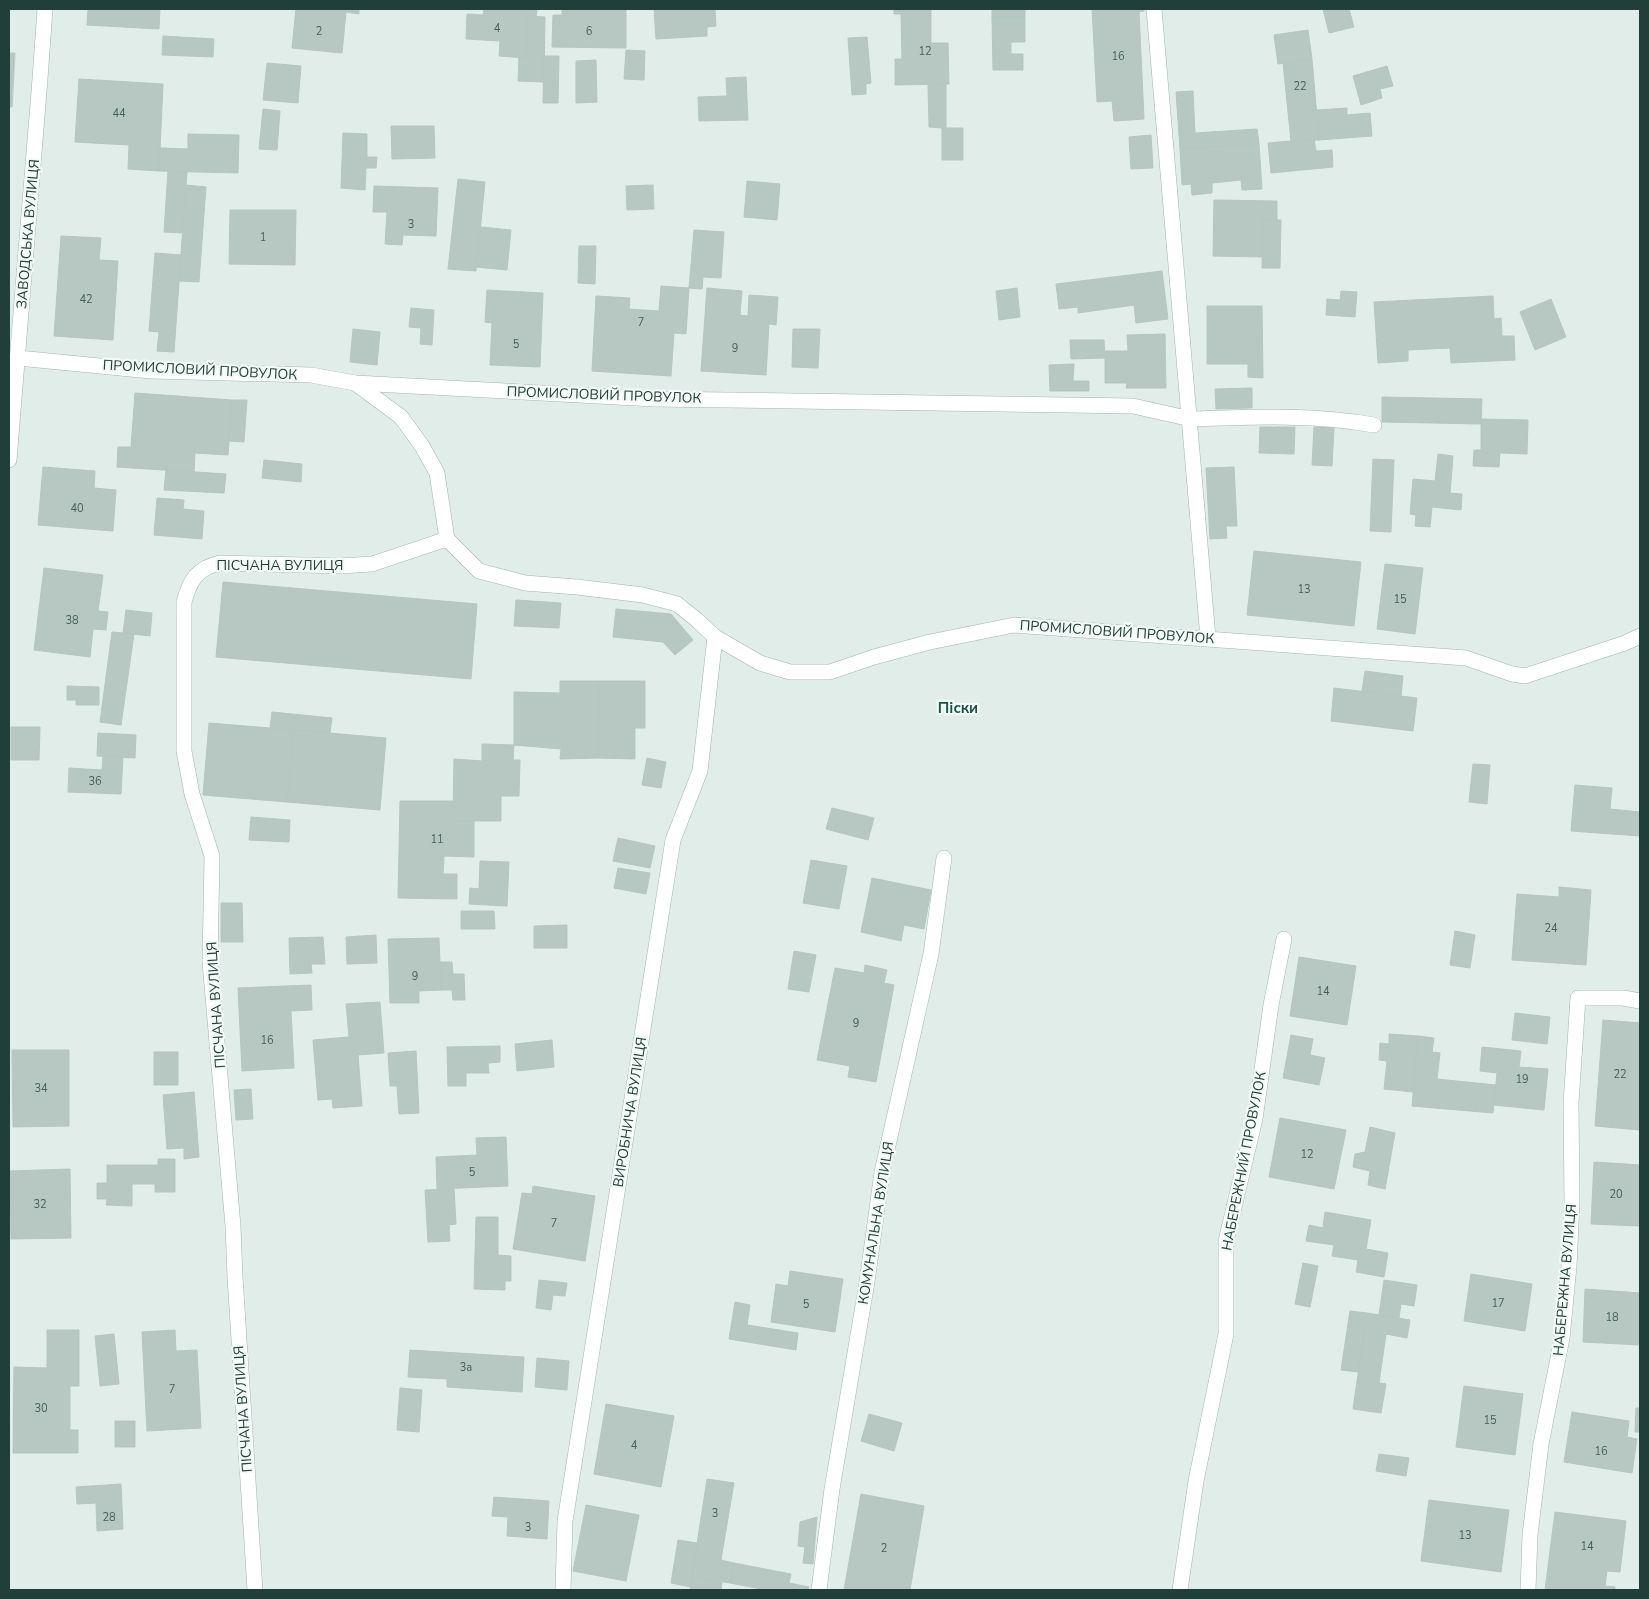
<svg xmlns="http://www.w3.org/2000/svg" width="1649" height="1599" viewBox="0 0 1649 1599" font-family="'Nunito Sans',sans-serif">
  <style>
    .building { fill: #b6c8c1; stroke: #b3c7c0 }
    .lines { fill: none; stroke-linecap: round; stroke-linejoin: round }
    .lane-casing { stroke: #a3b5b0; stroke-width: 16 }
    .street-casing { stroke: #a3b5b0; stroke-width: 16 }
    .lane { stroke: #fff; stroke-width: 15 }
    .street { stroke: #fff; stroke-width: 15 }
    .labels { text-anchor: middle; dominant-baseline: central; stroke-width: 4.5; stroke-linejoin: round; paint-order: stroke }
    .number-label { font-size: 11px; fill: #46615a }
    .street-label { font-size: 14px; fill: #203f38; stroke: #f2f9f6 }
    .neighbourhood-label { font-size: 15px; font-weight: bold; fill: #1a5348; stroke: #f2f9f6 }
  </style>
  <rect width="100%" height="100%" fill="#e1ede8"/>
  <g class="building">
    <polygon points="88,9 160,9 159,29 87,25"/>
    <polygon points="296,9 359,9 359,14 346,12 342,53 292,48"/>
    <polygon points="484,9 537,9 536,17 528,16 526,58 499,56 500,41 466,39 467,14 483,15"/>
    <polygon points="562,9 626,9 626,48 552,47 553,15 562,15"/>
    <polygon points="654,9 715,9 716,26 707,27 707,36 656,39"/>
    <polygon points="894,9 931,9 931,43 948,43 949,84 895,85 895,59 902,59 901,14 894,14"/>
    <rect x="992" y="9" width="33" height="8"/>
    <polygon points="1092,9 1144,9 1144,11 1139,12 1144,119 1114,121 1112,101 1097,102"/>
    <polygon points="1323,9 1349,9 1354,27 1329,33"/>
    <polygon points="528,16 545,17 544,82 518,81 519,57 526,58"/>
    <polygon points="992,17 1025,17 1025,42 1011,42 1011,54 1023,54 1023,70 993,70"/>
    <polygon points="1308,30 1312,59 1278,64 1274,35"/>
    <polygon points="163,36 214,39 213,57 162,55"/>
    <polygon points="867,37 871,83 866,84 866,94 852,95 848,38"/>
    <polygon points="626,50 645,51 644,80 624,79"/>
    <polygon points="9,53 15,53 12,107 9,107"/>
    <polygon points="544,56 559,56 558,103 543,103"/>
    <polygon points="1312,59 1319,140 1291,141 1283,63"/>
    <polygon points="596,60 597,102 576,103 576,61"/>
    <polygon points="267,63 301,66 298,103 263,100"/>
    <polygon points="1387,66 1393,86 1380,89 1382,98 1361,105 1353,76"/>
    <polygon points="746,77 748,120 699,121 698,97 727,96 726,78"/>
    <polygon points="79,79 163,84 159,171 128,169 129,145 75,142"/>
    <polygon points="928,84 946,84 946,128 963,128 963,160 942,160 942,128 929,127"/>
    <polygon points="1193,91 1195,133 1257,129 1259,144 1180,149 1176,92"/>
    <polygon points="1347,108 1347,115 1370,113 1372,136 1319,140 1317,110"/>
    <polygon points="263,109 280,111 277,150 259,149"/>
    <polygon points="391,126 434,126 435,158 392,159"/>
    <polygon points="343,133 367,134 367,157 377,157 376,168 366,168 365,190 341,188"/>
    <polygon points="188,134 239,135 238,173 159,171 160,148 188,149"/>
    <polygon points="1151,135 1153,168 1131,169 1129,137"/>
    <polygon points="1314,139 1316,151 1332,150 1333,167 1271,173 1268,143"/>
    <polygon points="1259,144 1262,189 1242,190 1241,180 1212,183 1212,193 1192,195 1191,184 1182,185 1180,149"/>
    <polygon points="168,171 187,172 182,233 164,232"/>
    <polygon points="458,179 485,182 476,271 448,269"/>
    <polygon points="747,181 780,184 777,220 744,217"/>
    <polygon points="186,185 206,187 199,282 179,281"/>
    <polygon points="653,185 654,209 627,210 626,186"/>
    <polygon points="374,186 438,188 436,236 403,235 402,245 385,244 387,212 373,212"/>
    <polygon points="1214,200 1277,201 1277,220 1263,220 1263,257 1213,256"/>
    <polygon points="230,210 296,210 295,265 229,264"/>
    <polygon points="1263,220 1281,220 1280,268 1262,268"/>
    <polygon points="481,227 511,230 507,270 476,267"/>
    <polygon points="694,230 724,232 721,278 703,277 702,289 689,288"/>
    <polygon points="61,236 101,238 99,260 118,261 113,340 54,336"/>
    <polygon points="579,246 596,246 595,284 578,283"/>
    <polygon points="155,253 181,255 174,352 157,351 159,332 149,331"/>
    <polygon points="1162,271 1168,319 1136,323 1134,305 1078,313 1078,307 1059,309 1056,284"/>
    <polygon points="661,286 689,288 686,334 674,333 671,376 592,371 596,296 630,298 629,309 659,311"/>
    <polygon points="707,288 742,291 740,315 748,316 749,295 778,297 776,325 769,324 766,375 701,371"/>
    <polygon points="1017,288 1020,317 999,320 996,291"/>
    <polygon points="487,290 543,293 540,367 490,365 492,323 485,322"/>
    <polygon points="1341,291 1357,292 1355,317 1326,315 1327,299 1340,300"/>
    <polygon points="1493,296 1494,319 1501,318 1502,336 1514,336 1515,360 1451,363 1450,348 1408,350 1408,361 1378,363 1374,302"/>
    <polygon points="1551,299 1566,337 1535,350 1520,312"/>
    <polygon points="1207,306 1262,306 1263,378 1248,377 1248,364 1207,364"/>
    <polygon points="411,308 434,310 432,345 420,344 421,328 409,327"/>
    <polygon points="353,329 380,332 377,365 350,362"/>
    <polygon points="793,329 820,329 818,368 792,367"/>
    <polygon points="1165,334 1166,388 1126,388 1127,383 1105,383 1105,351 1128,351 1127,335"/>
    <polygon points="1070,340 1104,340 1105,358 1071,359"/>
    <polygon points="1074,364 1073,381 1089,381 1089,391 1050,391 1049,365"/>
    <polygon points="1252,388 1252,408 1216,409 1215,389"/>
    <polygon points="135,393 232,400 228,455 195,453 194,472 117,467 118,447 131,447"/>
    <polygon points="1382,397 1482,399 1481,424 1382,422"/>
    <polygon points="232,400 247,400 244,442 229,441"/>
    <polygon points="1481,419 1528,420 1527,454 1500,453 1499,467 1473,466 1474,450 1481,450"/>
    <polygon points="1260,427 1295,427 1294,454 1259,453"/>
    <polygon points="1314,427 1334,428 1332,466 1312,465"/>
    <polygon points="1438,454 1453,456 1450,493 1462,494 1461,510 1432,507 1430,527 1415,526 1416,515 1410,514 1413,479 1435,481"/>
    <polygon points="1373,459 1394,460 1391,532 1370,531"/>
    <polygon points="264,460 302,464 301,482 262,478"/>
    <polygon points="43,467 95,471 94,488 116,490 113,531 38,525"/>
    <polygon points="1234,467 1237,526 1226,526 1227,538 1210,539 1206,468"/>
    <polygon points="166,470 226,474 224,493 164,490"/>
    <polygon points="157,498 184,500 183,509 204,511 202,539 154,535"/>
    <polygon points="1254,551 1361,562 1354,626 1247,615"/>
    <polygon points="1385,564 1423,568 1415,634 1377,629"/>
    <polygon points="44,568 103,575 98,611 108,612 106,630 93,629 90,657 34,650"/>
    <polygon points="223,582 477,604 471,679 216,657"/>
    <polygon points="516,600 561,603 559,628 514,626"/>
    <polygon points="616,609 671,614 693,640 675,655 663,642 613,637"/>
    <polygon points="126,610 152,613 150,636 123,633"/>
    <polygon points="112,632 134,634 121,725 100,722"/>
    <polygon points="1365,671 1403,676 1401,696 1362,691"/>
    <polygon points="560,681 599,681 598,758 560,759 561,749 514,745 514,692 560,693"/>
    <polygon points="599,681 645,681 645,728 635,728 635,759 598,758"/>
    <polygon points="67,686 99,687 99,705 76,705 76,700 67,700"/>
    <polygon points="1334,688 1417,698 1413,731 1331,721"/>
    <polygon points="272,712 332,718 330,733 270,728"/>
    <polygon points="209,723 294,730 287,802 203,795"/>
    <polygon points="11,727 40,727 39,760 11,760"/>
    <polygon points="294,730 386,738 380,810 287,802"/>
    <polygon points="98,733 136,735 135,758 97,756"/>
    <polygon points="482,744 514,745 513,760 520,760 519,796 501,796 501,821 453,821 454,759 482,761"/>
    <polygon points="103,756 123,757 121,794 68,792 69,768 102,770"/>
    <polygon points="647,758 666,762 661,788 642,785"/>
    <polygon points="1473,764 1490,765 1487,804 1469,802"/>
    <polygon points="1575,785 1612,788 1610,809 1640,812 1640,836 1571,831"/>
    <polygon points="400,801 453,801 453,821 474,821 474,857 444,856 443,874 457,874 457,899 398,898"/>
    <polygon points="832,808 874,818 868,840 826,829"/>
    <polygon points="251,817 290,820 289,842 249,840"/>
    <polygon points="618,838 655,846 650,868 613,861"/>
    <polygon points="811,860 847,866 839,909 803,903"/>
    <polygon points="480,861 509,862 507,906 469,904 470,888 479,889"/>
    <polygon points="618,868 650,873 646,894 614,888"/>
    <polygon points="872,878 931,890 924,929 904,925 901,941 861,932"/>
    <polygon points="1559,887 1591,890 1586,965 1512,960 1517,894 1559,897"/>
    <polygon points="221,903 242,903 243,942 221,942"/>
    <polygon points="461,911 494,911 495,929 461,929"/>
    <polygon points="567,925 567,948 534,948 534,926"/>
    <polygon points="1455,931 1475,935 1470,968 1450,965"/>
    <polygon points="376,935 377,963 347,964 346,937"/>
    <polygon points="323,937 325,964 311,964 312,973 290,974 289,938"/>
    <polygon points="439,938 441,990 419,991 419,1003 390,1003 388,939"/>
    <polygon points="794,951 816,955 809,992 788,989"/>
    <polygon points="1299,957 1356,966 1347,1025 1290,1016"/>
    <polygon points="440,962 452,962 453,974 464,974 465,1000 453,1000 452,990 441,990"/>
    <polygon points="865,965 887,970 884,983 894,985 876,1082 848,1077 850,1066 817,1060 835,968 864,973"/>
    <polygon points="311,985 312,1010 291,1011 294,1068 242,1071 238,988"/>
    <polygon points="380,1002 384,1053 358,1055 362,1106 333,1108 332,1099 318,1100 313,1040 349,1037 346,1004"/>
    <polygon points="1515,1013 1550,1017 1547,1044 1512,1040"/>
    <polygon points="1603,1020 1640,1023 1640,1130 1595,1126"/>
    <polygon points="1389,1034 1418,1036 1413,1092 1384,1089 1387,1061 1379,1060 1380,1043 1389,1044"/>
    <polygon points="1291,1035 1313,1039 1310,1055 1325,1058 1319,1085 1283,1078"/>
    <polygon points="1418,1036 1434,1038 1432,1052 1440,1053 1437,1079 1496,1085 1493,1113 1412,1106"/>
    <polygon points="552,1040 554,1067 517,1071 515,1044"/>
    <polygon points="500,1046 500,1062 488,1063 489,1073 466,1073 466,1086 448,1086 447,1047"/>
    <polygon points="1482,1047 1521,1051 1519,1067 1548,1069 1544,1110 1494,1105 1497,1073 1480,1071"/>
    <polygon points="12,1050 69,1050 69,1126 13,1127"/>
    <polygon points="416,1051 419,1113 399,1114 397,1086 390,1086 388,1053"/>
    <rect x="154" y="1052" width="24" height="33"/>
    <polygon points="251,1089 253,1119 236,1120 234,1090"/>
    <polygon points="194,1092 199,1157 184,1159 184,1148 167,1149 163,1095"/>
    <polygon points="1280,1118 1346,1130 1334,1189 1269,1177"/>
    <polygon points="1370,1127 1395,1133 1385,1189 1368,1185 1370,1171 1353,1167 1355,1154 1365,1152"/>
    <polygon points="506,1137 508,1186 437,1189 436,1157 477,1155 476,1138"/>
    <polygon points="158,1159 175,1159 175,1192 155,1192 155,1184 132,1184 132,1206 106,1205 107,1199 97,1199 97,1183 107,1183 107,1165 158,1165"/>
    <polygon points="1594,1162 1640,1165 1640,1226 1591,1224"/>
    <polygon points="70,1169 71,1238 11,1239 10,1171"/>
    <polygon points="533,1186 595,1196 585,1261 513,1249 522,1193 532,1194"/>
    <polygon points="454,1189 456,1224 449,1225 450,1241 428,1242 425,1190"/>
    <polygon points="1325,1212 1371,1220 1366,1249 1388,1253 1384,1277 1356,1272 1358,1260 1332,1256 1334,1245 1306,1241 1309,1225 1323,1228"/>
    <polygon points="476,1217 498,1217 498,1255 511,1256 511,1281 505,1281 505,1290 474,1289"/>
    <polygon points="1303,1263 1318,1266 1310,1307 1295,1304"/>
    <polygon points="790,1271 843,1279 835,1332 771,1322 776,1284 788,1286"/>
    <polygon points="1471,1274 1532,1284 1525,1331 1464,1321"/>
    <polygon points="539,1280 567,1283 565,1296 553,1295 551,1310 536,1308"/>
    <polygon points="1384,1280 1417,1285 1414,1306 1401,1304 1399,1318 1379,1315"/>
    <polygon points="1585,1289 1640,1293 1640,1345 1583,1342"/>
    <polygon points="735,1302 750,1305 747,1325 798,1333 796,1350 729,1339"/>
    <polygon points="1350,1311 1367,1313 1358,1372 1341,1370"/>
    <polygon points="1367,1313 1410,1320 1407,1338 1386,1334 1379,1383 1386,1384 1381,1413 1353,1409"/>
    <polygon points="47,1330 79,1330 79,1386 70,1386 70,1430 78,1430 78,1453 13,1453 14,1367 47,1368"/>
    <polygon points="175,1330 176,1351 197,1350 201,1428 147,1431 142,1332"/>
    <polygon points="114,1334 119,1384 100,1386 95,1336"/>
    <polygon points="410,1350 524,1357 522,1392 447,1387 447,1379 408,1377"/>
    <polygon points="537,1358 569,1361 567,1390 535,1387"/>
    <polygon points="1464,1386 1523,1394 1515,1455 1456,1447"/>
    <polygon points="400,1388 422,1390 419,1432 397,1430"/>
    <polygon points="606,1404 674,1416 661,1487 594,1474"/>
    <polygon points="1636,1408 1640,1408 1640,1432 1635,1432"/>
    <polygon points="1572,1412 1629,1421 1627,1437 1637,1439 1632,1473 1564,1462"/>
    <polygon points="869,1414 902,1423 894,1451 861,1441"/>
    <rect x="115" y="1421" width="20" height="26"/>
    <polygon points="1379,1454 1409,1458 1406,1476 1376,1471"/>
    <polygon points="707,1479 734,1483 721,1560 734,1563 730,1583 692,1577"/>
    <polygon points="121,1484 123,1529 97,1531 96,1503 77,1504 76,1487"/>
    <polygon points="861,1494 924,1506 910,1590 844,1590"/>
    <polygon points="494,1497 549,1501 547,1539 507,1536 508,1517 492,1516"/>
    <polygon points="1429,1500 1509,1510 1501,1572 1421,1561"/>
    <polygon points="586,1505 639,1515 626,1581 573,1571"/>
    <polygon points="1555,1512 1626,1521 1620,1572 1607,1571 1605,1586 1615,1587 1615,1590 1545,1590"/>
    <polygon points="817,1517 813,1564 803,1563 805,1547 798,1546 800,1522"/>
    <polygon points="678,1540 697,1543 691,1587 671,1583"/>
    <polygon points="734,1563 791,1574 789,1583 809,1587 808,1590 766,1590 730,1583"/>
    <polygon points="692,1577 722,1582 721,1590 690,1590"/>
  </g>
  <g class="lines">
    <g class="lane-casing">
      <path id="lane" d="M 1191,419 C 1251,417 1314,414 1374,425"/>
    </g>
    <g class="street-casing">
      <g id="street">
        <polyline points="1154,9 1208,638"/>
        <polyline points="18,358 151,371 311,375 355,383 654,399 1133,406 1191,419"/>
        <polyline points="9,460 40,79 45,9"/>
        <polyline points="447,539 479,571 525,583 577,587 643,595 677,604 697,620 715,637 760,663 790,672 830,672 874,657 930,642 1014,625 1466,658 1512,674 1525,676 1625,643 1640,636"/>
        <path d="M 255,1590 L 235,1277 L 233,1226 L 210,962 L 212,856 L 192,794 L 184,751 L 184,602 C 190,580 197,568 220,563 L 340,566 L 372,564 L 447,539 L 437,473 L 422,446 L 401,417 L 355,383"/>
        <polyline points="563,1590 565,1521 673,840 700,771 715,637"/>
        <polyline points="819,1590 832,1489 867,1282 882,1172 931,954 944,858"/>
        <polyline points="1180,1590 1196,1481 1226,1334 1226,1241 1255,1119 1271,1005 1284,939"/>
        <polyline points="1528,1590 1530,1535 1541,1444 1562,1338 1569,1266 1572,1203 1571,1103 1578,998 1623,998 1640,1001"/>
      </g>
    </g>
    <use href="#lane" class="lane"/>
    <use href="#street" class="street"/>
  </g>
  <g class="labels">
    <g class="number-label">
      <text x="497" y="28">4</text>
      <text x="319" y="31">2</text>
      <text x="589" y="31">6</text>
      <text x="925" y="51">12</text>
      <text x="1118" y="56">16</text>
      <text x="1300" y="86">22</text>
      <text x="119" y="113">44</text>
      <text x="411" y="224">3</text>
      <text x="263" y="237">1</text>
      <text x="86" y="299">42</text>
      <text x="641" y="322">7</text>
      <text x="516" y="344">5</text>
      <text x="735" y="348">9</text>
      <text x="77" y="508">40</text>
      <text x="1304" y="589">13</text>
      <text x="1400" y="599">15</text>
      <text x="72" y="620">38</text>
      <text x="95" y="781">36</text>
      <text x="437" y="839">11</text>
      <text x="1551" y="928">24</text>
      <text x="415" y="976">9</text>
      <text x="1323" y="991">14</text>
      <text x="856" y="1023">9</text>
      <text x="267" y="1040">16</text>
      <text x="1620" y="1074">22</text>
      <text x="1522" y="1079">19</text>
      <text x="41" y="1088">34</text>
      <text x="1307" y="1154">12</text>
      <text x="472" y="1172">5</text>
      <text x="1616" y="1194">20</text>
      <text x="40" y="1204">32</text>
      <text x="554" y="1223">7</text>
      <text x="1498" y="1303">17</text>
      <text x="806" y="1304">5</text>
      <text x="1612" y="1317">18</text>
      <text x="466" y="1367">3а</text>
      <text x="172" y="1389">7</text>
      <text x="41" y="1408">30</text>
      <text x="1490" y="1420">15</text>
      <text x="634" y="1445">4</text>
      <text x="1601" y="1451">16</text>
      <text x="715" y="1513">3</text>
      <text x="109" y="1517">28</text>
      <text x="528" y="1527">3</text>
      <text x="1465" y="1535">13</text>
      <text x="1587" y="1546">14</text>
      <text x="884" y="1548">2</text>
    </g>
    <g class="street-label">
      <text transform="translate(28 234) rotate(-85)">ЗАВОДСЬКА ВУЛИЦЯ</text>
      <text transform="translate(200 370) rotate(3)">ПРОМИСЛОВИЙ ПРОВУЛОК</text>
      <text transform="translate(604 395) rotate(2)">ПРОМИСЛОВИЙ ПРОВУЛОК</text>
      <text x="280" y="565">ПІСЧАНА ВУЛИЦЯ</text>
      <text transform="translate(1117 632) rotate(4)">ПРОМИСЛОВИЙ ПРОВУЛОК</text>
      <text transform="translate(216 1005) rotate(-94)">ПІСЧАНА ВУЛИЦЯ</text>
      <text transform="translate(630 1112) rotate(-81)">ВИРОБНИЧА ВУЛИЦЯ</text>
      <text transform="translate(1244 1161) rotate(-79)">НАБЕРЕЖНИЙ ПРОВУЛОК</text>
      <text transform="translate(876 1223) rotate(-81)">КОМУНАЛЬНА ВУЛИЦЯ</text>
      <text transform="translate(1565 1280) rotate(-85)">НАБЕРЕЖНА ВУЛИЦЯ</text>
      <text transform="translate(243 1409) rotate(-94)">ПІСЧАНА ВУЛИЦЯ</text>
    </g>
    <g class="neighbourhood-label">
      <text x="958" y="708">Піски</text>
    </g>
  </g>
  <rect width="1649" height="1599" fill="none" stroke="#203f38" stroke-width="20"/>
</svg>
